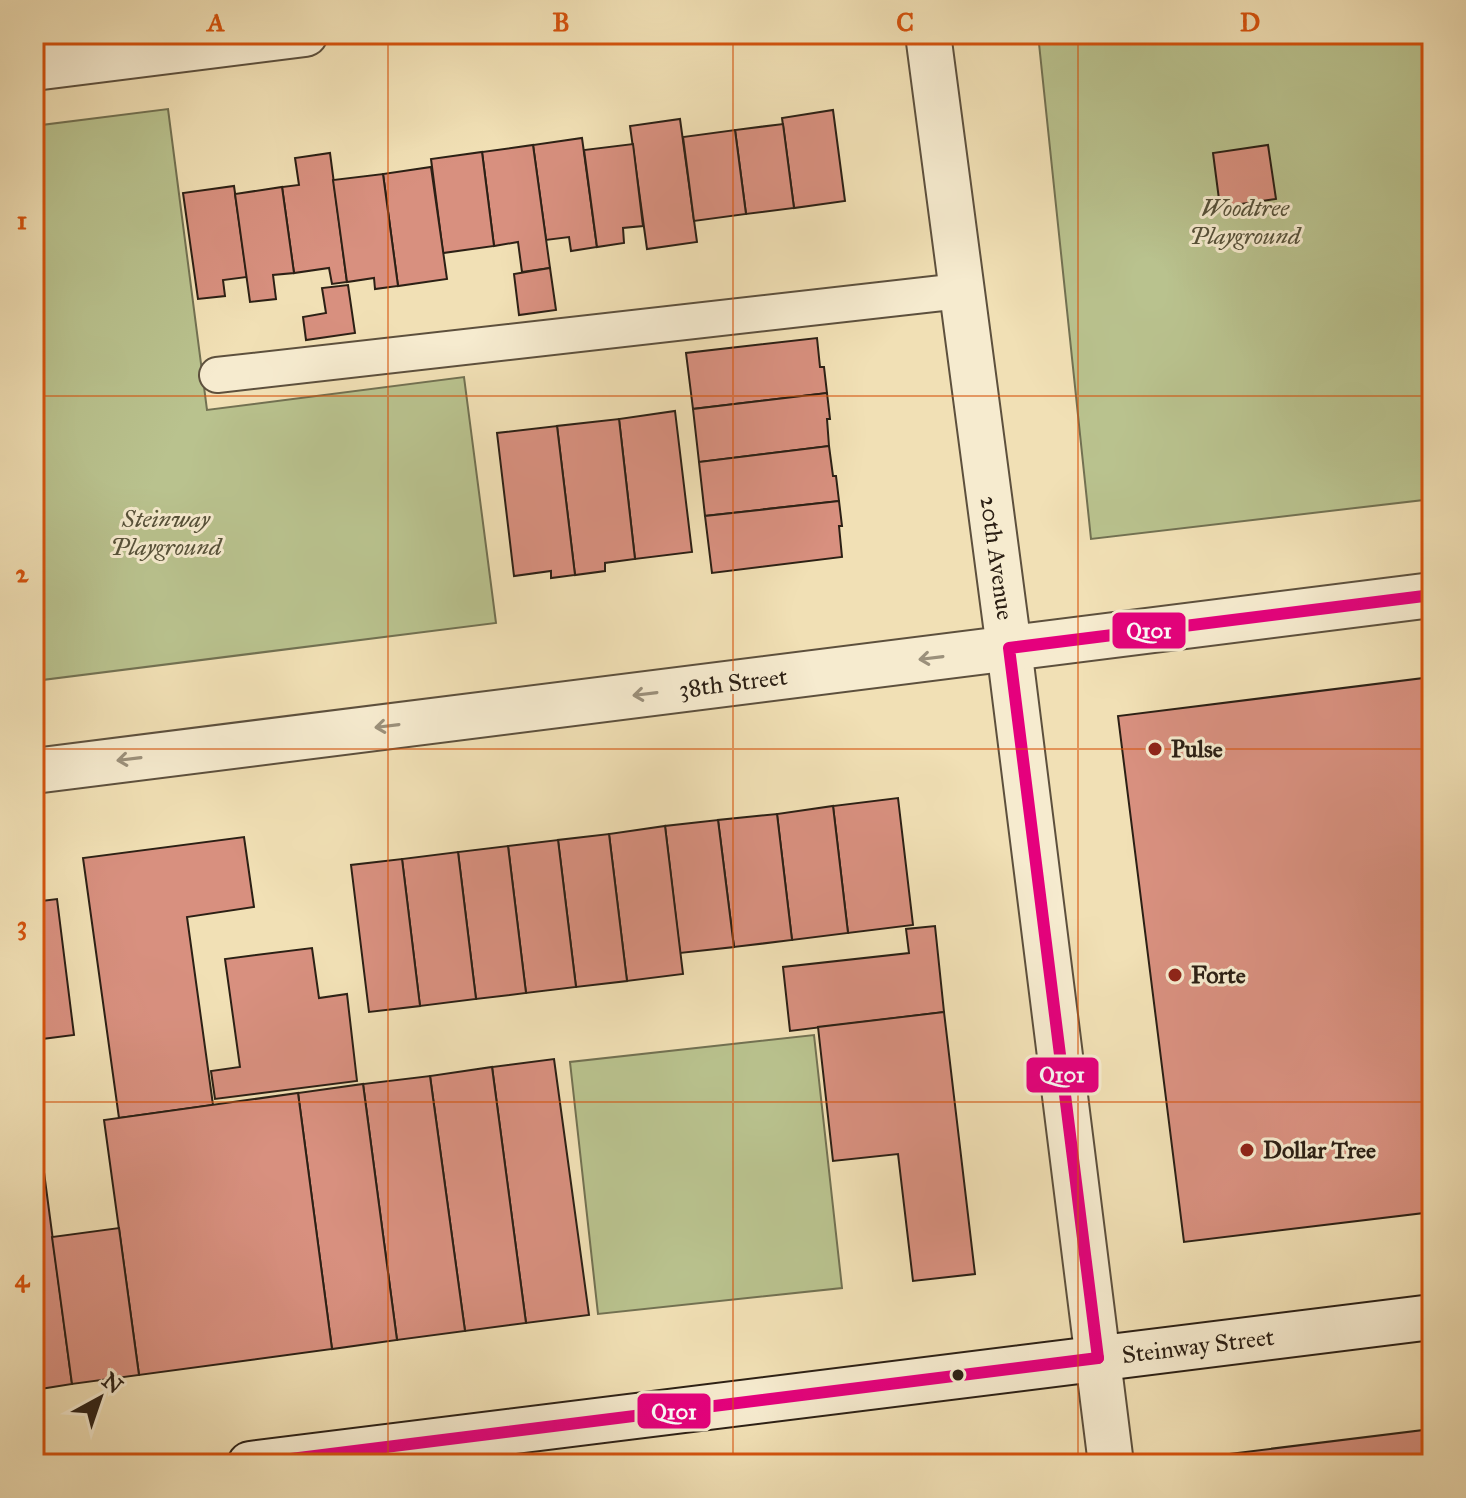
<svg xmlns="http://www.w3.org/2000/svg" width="1466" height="1498" viewBox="0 0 1466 1498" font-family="'IM FELL Great Primer',serif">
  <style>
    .green { fill: #b9c28e; stroke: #727152; stroke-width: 2 }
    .building { fill: #d8907f; stroke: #2c2015; stroke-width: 2 }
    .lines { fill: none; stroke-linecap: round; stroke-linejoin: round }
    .lane-casing { stroke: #5d503d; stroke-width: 38 }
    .street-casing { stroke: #5d503d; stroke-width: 48 }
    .secondary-casing { stroke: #2c2015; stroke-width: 48 }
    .lane { stroke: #f6ebcf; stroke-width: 34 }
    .street { stroke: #f6ebcf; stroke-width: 44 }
    .secondary { stroke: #f6ebcf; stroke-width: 44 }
    .bus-1-casing { stroke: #f6ebcf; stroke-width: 18 }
    .bus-1 { stroke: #e5007d; stroke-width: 12 }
    .oneway { stroke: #9b907b }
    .grid { fill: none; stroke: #d5530d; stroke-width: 2; stroke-opacity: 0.55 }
    .poi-dot { fill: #8f2418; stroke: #f6ebcf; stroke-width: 3 }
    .bus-dot { fill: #2c2015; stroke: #f6ebcf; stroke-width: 3 }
    .labels { text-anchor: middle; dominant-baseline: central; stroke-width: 6; stroke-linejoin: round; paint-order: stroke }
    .park-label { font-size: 24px; font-style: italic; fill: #565139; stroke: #f6ebcf }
    .street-label { font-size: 24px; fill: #2c2015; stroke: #f6ebcf }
    .poi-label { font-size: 24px; font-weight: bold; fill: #2c2015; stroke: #f6ebcf; text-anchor: start }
    .line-badge { stroke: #f6ebcf; stroke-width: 3 }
    .badge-label { font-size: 22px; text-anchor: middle; font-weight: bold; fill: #fff }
    .neatline { fill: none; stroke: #d5530d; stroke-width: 3 }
    .grid-label { font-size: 26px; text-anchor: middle; font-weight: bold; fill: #d5530d }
  </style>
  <rect width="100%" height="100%" fill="#f1e0b5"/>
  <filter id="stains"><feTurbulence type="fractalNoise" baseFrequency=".0025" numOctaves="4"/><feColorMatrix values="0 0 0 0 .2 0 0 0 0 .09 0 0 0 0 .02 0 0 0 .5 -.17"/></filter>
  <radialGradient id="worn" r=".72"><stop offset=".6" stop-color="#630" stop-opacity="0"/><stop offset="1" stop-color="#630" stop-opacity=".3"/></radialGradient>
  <g class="green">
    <polygon points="1038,34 1432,34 1432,499 1091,539"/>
    <polygon points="168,109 207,410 464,377 496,623 34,681 34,126"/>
    <polygon points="814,1035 842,1288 598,1314 570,1062"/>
  </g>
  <g class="building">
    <polygon points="833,110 845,201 794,208 782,118"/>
    <polygon points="680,119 697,242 647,249 630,126"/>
    <polygon points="783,124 794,208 746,214 735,130"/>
    <polygon points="735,130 746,214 694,221 683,137"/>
    <polygon points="582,138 597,247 571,251 569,237 546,240 533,145"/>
    <polygon points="633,144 643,226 623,228 624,243 597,247 584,150"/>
    <polygon points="533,145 550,268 522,272 518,242 494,246 482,152"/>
    <polygon points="1268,145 1276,199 1220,207 1213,153"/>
    <polygon points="482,152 494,246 443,253 431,159"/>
    <polygon points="330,153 347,282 332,284 329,268 294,273 282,187 299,185 295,158"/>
    <polygon points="431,167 447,279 398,286 383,174"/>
    <polygon points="383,174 398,286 375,289 374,278 347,282 333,180"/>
    <polygon points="234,186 247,277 223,280 225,296 198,299 183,193"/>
    <polygon points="282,187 294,273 273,275 276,299 250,302 235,194"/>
    <polygon points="550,268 556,310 519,315 514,274"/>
    <polygon points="348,285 355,333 306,340 303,317 326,313 322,288"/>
    <polygon points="817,338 820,367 824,367 827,393 693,409 686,353"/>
    <polygon points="827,393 830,419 827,419 829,446 699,462 693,409"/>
    <polygon points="675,411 692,552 635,559 619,419"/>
    <polygon points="619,419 635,559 605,563 605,571 575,575 557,426"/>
    <polygon points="557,426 575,575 551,578 551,571 514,576 497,433"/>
    <polygon points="829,446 833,476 836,476 839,501 705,516 699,462"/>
    <polygon points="839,501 842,526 839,526 842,557 712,573 705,516"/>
    <polygon points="1432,677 1432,1212 1184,1242 1118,716"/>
    <polygon points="898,798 913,925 848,933 833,806"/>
    <polygon points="833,806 848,933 792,940 777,814"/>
    <polygon points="777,814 792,940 734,947 718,820"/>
    <polygon points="718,820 734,947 680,953 665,826"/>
    <polygon points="665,826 683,974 627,981 609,834"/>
    <polygon points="609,834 627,981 576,987 558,840"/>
    <polygon points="244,837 254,907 187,917 213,1105 119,1118 83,858"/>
    <polygon points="558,840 576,987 526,993 508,846"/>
    <polygon points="508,846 526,993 476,999 458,852"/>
    <polygon points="458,852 476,999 420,1006 402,859"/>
    <polygon points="402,859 420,1006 369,1012 351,865"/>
    <polygon points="57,899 74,1035 34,1040 34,902"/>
    <polygon points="935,926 944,1012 790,1031 783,967 909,953 906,929"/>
    <polygon points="312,948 319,998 347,994 357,1081 215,1099 211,1071 240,1067 225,959"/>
    <polygon points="944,1012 975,1274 913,1281 898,1154 833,1161 818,1027"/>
    <polygon points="554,1059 589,1315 526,1323 492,1067"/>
    <polygon points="492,1067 526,1323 465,1331 430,1076"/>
    <polygon points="430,1076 465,1331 397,1340 363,1084"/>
    <polygon points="363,1084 397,1340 332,1349 298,1093"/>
    <polygon points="298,1093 332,1349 139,1375 104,1120"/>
    <polygon points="38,1127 72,1384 34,1390 34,1128"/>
    <polygon points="119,1228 139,1375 72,1384 52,1237"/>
    <polygon points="1432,1429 1432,1464 1213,1464 1212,1456"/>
  </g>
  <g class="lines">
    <g class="lane-casing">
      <polyline id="lane" points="217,375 960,291"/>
    </g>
    <g class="street-casing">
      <g id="street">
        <polyline points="928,34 1009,648 1111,1464"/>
        <polyline points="34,68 305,34"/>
        <polyline points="34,771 1432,595"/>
      </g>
    </g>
    <g class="secondary-casing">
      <polyline id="secondary" points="250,1464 1432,1317"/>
    </g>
    <use href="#lane" class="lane"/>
    <use href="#street" class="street"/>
    <use href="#secondary" class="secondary"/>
    <g class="bus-1-casing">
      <g id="bus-1">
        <polyline points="1098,1358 1009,648 1432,595"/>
        <polyline points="250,1464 1098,1358"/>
      </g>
    </g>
    <use href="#bus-1" class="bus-1"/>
  </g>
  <defs><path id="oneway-shaft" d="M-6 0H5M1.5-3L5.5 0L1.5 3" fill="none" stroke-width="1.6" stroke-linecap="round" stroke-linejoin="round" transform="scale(2)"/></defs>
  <g class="oneway">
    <use href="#oneway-shaft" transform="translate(931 658) rotate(173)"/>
    <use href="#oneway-shaft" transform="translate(645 694) rotate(173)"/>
    <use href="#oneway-shaft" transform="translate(387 726) rotate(173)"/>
    <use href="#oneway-shaft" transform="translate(129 759) rotate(173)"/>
  </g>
  <path class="grid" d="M 388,34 L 388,1464M 733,34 L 733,1464M 1078,34 L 1078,1464M 34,396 L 1432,396M 34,749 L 1432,749M 34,1102 L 1432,1102"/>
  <g class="poi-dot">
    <circle cx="1155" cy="749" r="8"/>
    <circle cx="1175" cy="975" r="8"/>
    <circle cx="1247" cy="1150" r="8"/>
  </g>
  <circle class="bus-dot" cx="958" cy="1375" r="7"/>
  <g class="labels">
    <g class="park-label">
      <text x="1245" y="208">Woodtree<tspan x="1245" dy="28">Playground</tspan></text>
      <text x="166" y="519">Steinway<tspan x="166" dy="28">Playground</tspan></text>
    </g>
    <g class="street-label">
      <text transform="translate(997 558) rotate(82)">20th Avenue</text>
      <text transform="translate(733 683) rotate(-7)">38th Street</text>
      <text transform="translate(1198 1346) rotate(-7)">Steinway Street</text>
    </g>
    <g class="poi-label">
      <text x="1171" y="749">Pulse</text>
      <text x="1191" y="975">Forte</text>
      <text x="1263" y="1150">Dollar Tree</text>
    </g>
  </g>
  <g class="line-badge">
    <rect x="1111" y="611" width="76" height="39" rx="8" fill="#e5007d"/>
    <rect x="1025" y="1056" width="75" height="38" rx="8" fill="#e5007d"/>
    <rect x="636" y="1392" width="76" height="38" rx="8" fill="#e5007d"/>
  </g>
  <g class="badge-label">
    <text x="1149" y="638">Q101</text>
    <text x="1062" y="1082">Q101</text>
    <text x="674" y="1419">Q101</text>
  </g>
  <rect width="1466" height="1498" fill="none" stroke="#f1e0b5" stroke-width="88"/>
  <g transform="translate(100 1398) rotate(40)" stroke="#f6ebcf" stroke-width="6" paint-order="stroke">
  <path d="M0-6L14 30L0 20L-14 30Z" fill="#2c2015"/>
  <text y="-12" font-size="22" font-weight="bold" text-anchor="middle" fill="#2c2015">N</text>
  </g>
  <rect x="44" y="44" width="1378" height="1410" class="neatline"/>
  <g class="grid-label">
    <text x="216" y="31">A</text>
    <text x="561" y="31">B</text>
    <text x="905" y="31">C</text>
    <text x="1250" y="31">D</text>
    <text x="22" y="229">1</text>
    <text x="22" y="582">2</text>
    <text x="22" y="934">3</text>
    <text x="22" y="1287">4</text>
  </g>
  <rect width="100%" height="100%" filter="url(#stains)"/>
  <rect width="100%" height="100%" fill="url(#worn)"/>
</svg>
